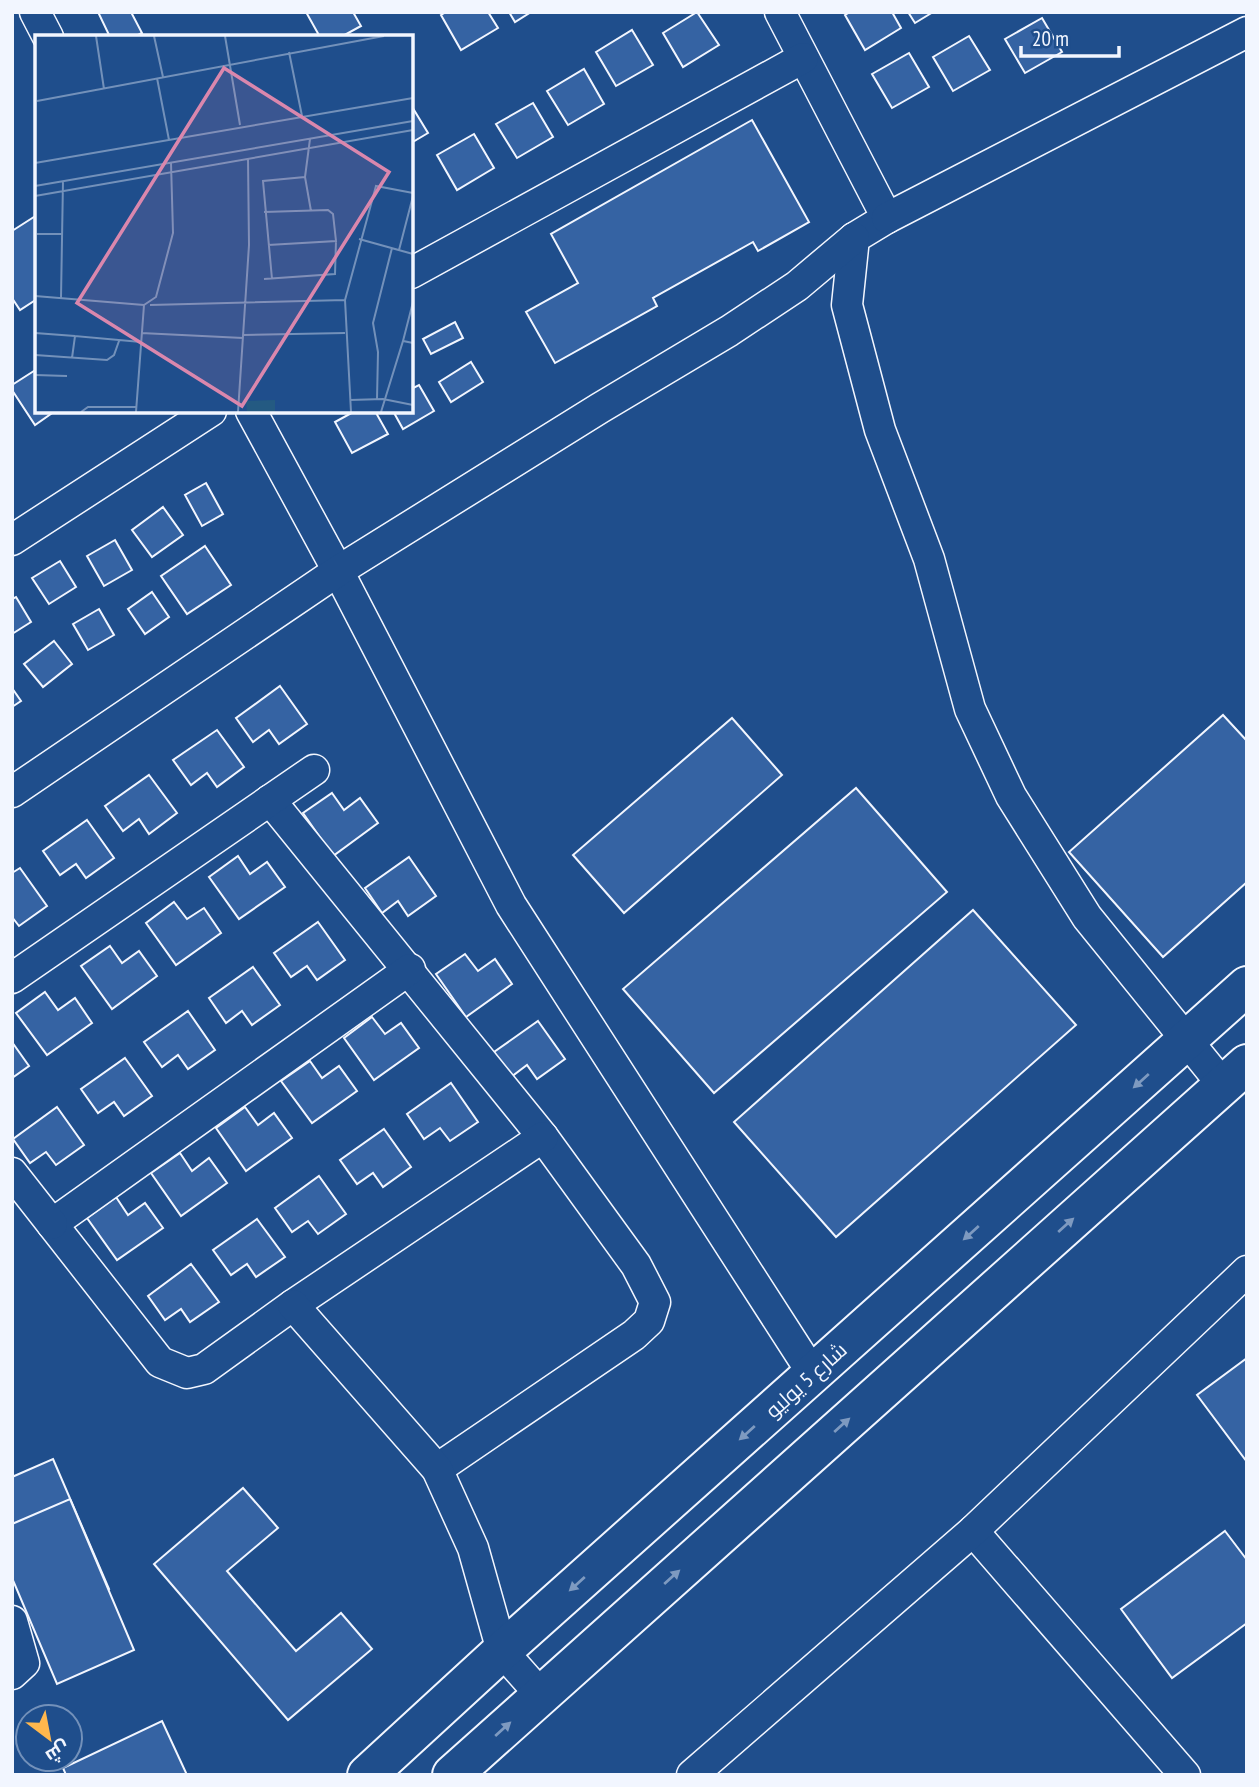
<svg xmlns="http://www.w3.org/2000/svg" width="1259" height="1787" viewBox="0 0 1259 1787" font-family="'PT Sans Narrow',Cairo,sans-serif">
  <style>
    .building { fill: #3563a3; stroke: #f2f6ff; stroke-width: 2 }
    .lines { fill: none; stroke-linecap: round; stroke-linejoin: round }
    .street-casing { stroke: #f2f6ff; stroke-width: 33 }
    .secondary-casing { stroke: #f2f6ff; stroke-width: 42 }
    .street { stroke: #1f4e8c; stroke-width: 30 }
    .secondary { stroke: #1f4e8c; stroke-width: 38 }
    .oneway { fill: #7e9ac0 }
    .labels { text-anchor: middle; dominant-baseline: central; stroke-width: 5; stroke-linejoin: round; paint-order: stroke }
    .street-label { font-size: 21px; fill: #f2f6ff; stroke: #1f4e8c }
    .inset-road { fill: none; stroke: #7391ba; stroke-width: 2 }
    .view { fill: #da87ad; fill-opacity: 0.15; stroke: #da87ad; stroke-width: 3.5 }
    .inset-edge { fill: none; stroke: #f2f6ff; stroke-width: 3.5 }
  </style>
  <rect width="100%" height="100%" fill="#1f4e8c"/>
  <g class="building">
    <polygon points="98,12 131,12 142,33 134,37 110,37"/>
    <polygon points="306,12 353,12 361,26 341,37 320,37"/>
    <polygon points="446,12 488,12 498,28 461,50 441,15"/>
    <polygon points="509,12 531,12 515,22"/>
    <polygon points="697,12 719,45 683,67 663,33"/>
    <polygon points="850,12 892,12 901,28 865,50 845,15"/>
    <polygon points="908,12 933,12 915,23"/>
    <polygon points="1042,18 1062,52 1025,73 1005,39"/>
    <polygon points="632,30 653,65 616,86 596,52"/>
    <polygon points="969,36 990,70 953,91 933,57"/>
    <polygon points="909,53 929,87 892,108 872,74"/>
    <polygon points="584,69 604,104 568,125 547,91"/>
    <polygon points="533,103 553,137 517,158 496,124"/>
    <polygon points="411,105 428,133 411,143"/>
    <polygon points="752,120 809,222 758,251 753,242 653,298 657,306 555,363 526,312 578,283 551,234"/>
    <polygon points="474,134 494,168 457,190 437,155"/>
    <polygon points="37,215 37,299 20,310 12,298 12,231"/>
    <polygon points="455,322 463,338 431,354 423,339"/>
    <polygon points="471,362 483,382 451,402 439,382"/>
    <polygon points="37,369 37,411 55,411 35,425 12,390 12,385"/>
    <polygon points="419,385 434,411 403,429 393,411 411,411 411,389"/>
    <polygon points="355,411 375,411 388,434 352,453 335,422"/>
    <polygon points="206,483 223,514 202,526 185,495"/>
    <polygon points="163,507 183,535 152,557 132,530"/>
    <polygon points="115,540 132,570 104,586 87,556"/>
    <polygon points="205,546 231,585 187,614 161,576"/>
    <polygon points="60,561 76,587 49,604 32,578"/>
    <polygon points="152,592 169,617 145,634 128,609"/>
    <polygon points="16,597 31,622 12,634 12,599"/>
    <polygon points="99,609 114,635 88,650 73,624"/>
    <polygon points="54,641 72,664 43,687 24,664"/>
    <polygon points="280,686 307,724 279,744 269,730 253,742 236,718"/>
    <polygon points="12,688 21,701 12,707"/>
    <polygon points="1223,715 1247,741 1247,882 1163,957 1069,852"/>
    <polygon points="732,718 782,775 624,913 573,855"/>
    <polygon points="217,730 244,767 217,787 207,773 191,785 173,760"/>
    <polygon points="149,775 177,813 149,834 139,819 123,831 105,806"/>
    <polygon points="856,788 947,892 714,1093 623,989"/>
    <polygon points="332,793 344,810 360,798 378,823 333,856 303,813"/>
    <polygon points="87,820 114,858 86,878 76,864 60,875 43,851"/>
    <polygon points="238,856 250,874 267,862 285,887 239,919 209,877"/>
    <polygon points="409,857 436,896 408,916 398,901 382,913 365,888"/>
    <polygon points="20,868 47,906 19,926 12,917 12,873"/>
    <polygon points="174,902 187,919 204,908 221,933 176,965 146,923"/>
    <polygon points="973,910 1076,1025 836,1237 734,1122"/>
    <polygon points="318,922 345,960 317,980 307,966 291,977 274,953"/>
    <polygon points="110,946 122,963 139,951 157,976 112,1009 81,966"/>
    <polygon points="465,954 478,971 495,959 512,984 466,1017 436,974"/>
    <polygon points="253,967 280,1005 252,1025 242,1011 226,1023 209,998"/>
    <polygon points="45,992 58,1010 75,998 92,1023 47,1055 16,1013"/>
    <polygon points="188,1011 215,1050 188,1069 178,1055 162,1067 144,1042"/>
    <polygon points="372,1017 385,1034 401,1023 419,1048 374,1080 344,1038"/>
    <polygon points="538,1021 565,1059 537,1079 527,1065 511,1077 494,1052"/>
    <polygon points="12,1042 29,1066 12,1078"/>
    <polygon points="125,1058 152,1096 124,1116 114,1102 98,1113 81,1089"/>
    <polygon points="310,1061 322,1078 339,1066 357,1091 312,1123 281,1081"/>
    <polygon points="451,1083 478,1122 450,1141 440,1128 424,1139 407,1114"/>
    <polygon points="57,1107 84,1145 56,1165 46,1152 30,1163 13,1139"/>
    <polygon points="245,1107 258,1125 274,1113 292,1138 246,1171 216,1128"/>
    <polygon points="384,1129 411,1167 383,1187 373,1173 357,1184 340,1160"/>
    <polygon points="180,1153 192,1171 209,1158 227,1183 181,1216 151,1173"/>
    <polygon points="319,1176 346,1214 318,1234 308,1221 292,1232 275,1208"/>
    <polygon points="116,1197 128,1215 145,1203 163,1228 117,1260 87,1218"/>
    <polygon points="257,1219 285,1257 256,1277 247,1264 231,1275 213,1250"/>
    <polygon points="191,1264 219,1302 190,1322 181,1309 165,1320 148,1296"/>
    <polygon points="1247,1358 1247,1462 1197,1395"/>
    <polygon points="53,1459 109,1589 37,1621 12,1565 12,1477"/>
    <polygon points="243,1488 278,1528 227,1571 296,1651 341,1613 372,1649 288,1720 154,1564"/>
    <polygon points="70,1499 134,1650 57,1684 12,1578 12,1524"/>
    <polygon points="1225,1531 1247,1560 1247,1623 1172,1678 1121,1609"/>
    <polygon points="162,1721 187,1775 66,1775 63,1768"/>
  </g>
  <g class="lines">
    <g class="street-casing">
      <g id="street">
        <polyline points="35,12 48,37"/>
        <polyline points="780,12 887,218 854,238 847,305 880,430 929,559 970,709 1011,796 1087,917 1223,1085"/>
        <polyline points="887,218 1247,32"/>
        <polyline points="411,273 803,58"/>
        <polyline points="251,411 338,571 511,905 813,1374"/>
        <polyline points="12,540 211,411"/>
        <polyline points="12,792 338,571 600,408 729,331 797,286 854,238"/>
        <polyline points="270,800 543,1137 636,1265 655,1302 649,1321 634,1335 437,1469"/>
        <polyline points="410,969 52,1224 160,1362 187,1373 204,1369 293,1305 543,1137"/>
        <polyline points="12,978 314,770"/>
        <polyline points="12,1173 52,1224"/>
        <polyline points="293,1305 437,1469 473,1548 502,1651 541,1695"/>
        <polyline points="973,1531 1185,1775"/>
        <polyline points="12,1621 24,1663 12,1674"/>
        <polyline points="692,1775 973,1531 1247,1271"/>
      </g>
    </g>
    <g class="secondary-casing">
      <g id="secondary">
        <polyline points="367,1775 502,1651 1247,986"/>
        <polyline points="452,1775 1247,1064"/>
      </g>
    </g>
    <use href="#street" class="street"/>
    <use href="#secondary" class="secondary"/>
  </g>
  <defs><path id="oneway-solid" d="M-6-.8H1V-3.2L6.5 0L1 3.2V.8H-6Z" transform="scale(1.75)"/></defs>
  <g class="oneway">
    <use href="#oneway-solid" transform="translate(1141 1081) rotate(138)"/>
    <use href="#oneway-solid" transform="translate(1066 1225) rotate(-42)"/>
    <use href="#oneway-solid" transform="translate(971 1233) rotate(138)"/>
    <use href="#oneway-solid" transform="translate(842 1425) rotate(-42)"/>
    <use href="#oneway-solid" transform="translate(747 1433) rotate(138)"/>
    <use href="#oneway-solid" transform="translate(672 1577) rotate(-42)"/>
    <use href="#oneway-solid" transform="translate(577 1584) rotate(138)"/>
    <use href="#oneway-solid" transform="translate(503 1729) rotate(-42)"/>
  </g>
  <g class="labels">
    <g class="street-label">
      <text transform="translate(806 1380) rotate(-42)">شارع 5 يوليو</text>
    </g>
  </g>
  <g transform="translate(35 35)">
    <rect width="378" height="378" fill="#1f4e8c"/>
    <path d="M 240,365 L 240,377 L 212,377 L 211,366 Z" fill="#245a82"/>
    <path class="inset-road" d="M 61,1 L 69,54M 119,1 L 128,42M 190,1 L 205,90M 254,17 L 267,81M 122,43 L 134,105M 2,66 L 349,1M 275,104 L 270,142 L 276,176M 0,128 L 378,63M 0,151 L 378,86M 0,161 L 378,95M 229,177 L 293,175 L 298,179 L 301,206 L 233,210M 0,184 L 0,210M 2,199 L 28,199M 324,204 L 378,219M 364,215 L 378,161M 229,244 L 300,239 L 301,206M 237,244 L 228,146 L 270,142M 0,261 L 109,270M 26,263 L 28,146M 310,265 L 341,151 L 378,158M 115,270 L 310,265 L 316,377M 0,298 L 40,301M 106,298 L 208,303M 208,300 L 310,298M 368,306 L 378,267M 0,320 L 72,325 L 79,320 L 84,306M 37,323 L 40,301 L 106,307M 0,340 L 32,341M 342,364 L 343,317 L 338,288 L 357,213M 315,365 L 348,364 L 378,370M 46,377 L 53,372 L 101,372M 101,377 L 109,270 L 121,262 L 138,198 L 136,128M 203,377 L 214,210 L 213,124M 346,377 L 368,306 L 378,308"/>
    <path class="view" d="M 189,33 L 354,137 L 207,371 L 42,268 Z"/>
    <rect width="378" height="378" class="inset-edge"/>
  </g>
  <rect width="1259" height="1787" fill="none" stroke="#f2f6ff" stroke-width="28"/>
  <g transform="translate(49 1738) rotate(148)"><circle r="33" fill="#1f4e8c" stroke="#7391ba" stroke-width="2"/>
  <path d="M0-5L12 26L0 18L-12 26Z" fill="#ffb74d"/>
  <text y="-10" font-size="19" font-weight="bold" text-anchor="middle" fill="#f2f6ff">ش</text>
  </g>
  <path d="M1021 46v10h98v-10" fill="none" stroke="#f2f6ff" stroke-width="3.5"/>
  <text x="1032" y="46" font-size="21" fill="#f2f6ff" stroke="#1f4e8c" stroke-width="5" paint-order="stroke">20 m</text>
</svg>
